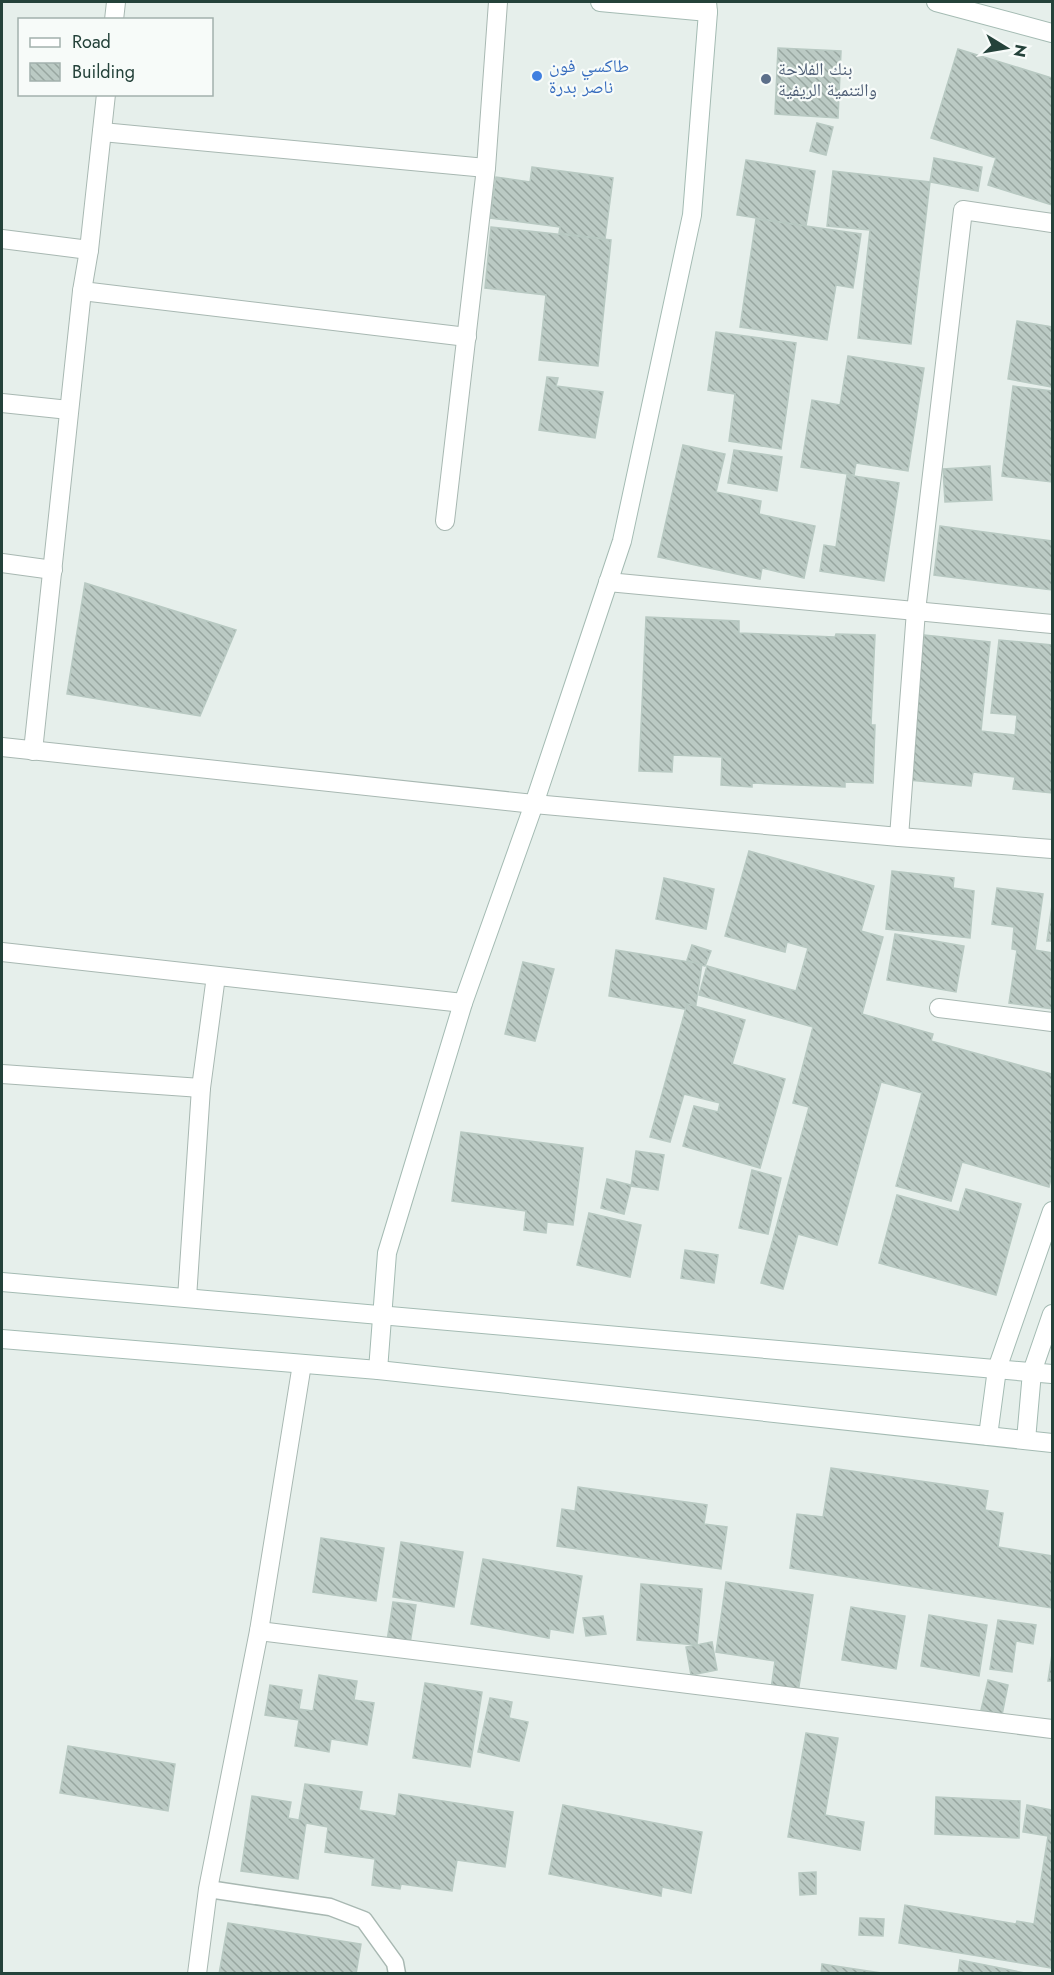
<svg xmlns="http://www.w3.org/2000/svg" width="1054" height="1975" viewBox="0 0 1054 1975" font-family="Jost,'Noto Naskh Arabic',sans-serif">
  <style>
    .building { fill: url(#building-back-hatch); stroke: #b8c9c2; stroke-width: 1.5 }
    .lines { fill: none; stroke-linecap: round; stroke-linejoin: round }
    .lane-casing { stroke: #a8b8b2; stroke-width: 19 }
    .street-casing { stroke: #a8b8b2; stroke-width: 20 }
    .secondary-casing { stroke: #a4bbb3; stroke-width: 20 }
    .lane { stroke: #fff; stroke-width: 16 }
    .street { stroke: #fff; stroke-width: 18 }
    .secondary { stroke: #fff; stroke-width: 18 }
    .shop-dot { fill: #3f7fe0; stroke: #f7fbf9; stroke-width: 2 }
    .service-dot { fill: #5c6f8a; stroke: #f7fbf9; stroke-width: 2 }
    .labels { text-anchor: middle; dominant-baseline: central; stroke-width: 4.5; stroke-linejoin: round; paint-order: stroke }
    .shop-label { font-size: 18px; fill: #366cbe; stroke: #f7fbf9; text-anchor: start }
    .service-label { font-size: 18px; fill: #4e5e75; stroke: #f7fbf9; text-anchor: start }
  </style>
  <defs>
    <pattern id="building-back-hatch" width="6" height="6" patternUnits="userSpaceOnUse" patternTransform="scale(1.5)"><rect width="6" height="6" fill="#bbcac4"/><path d="M-1 5l2 2M0 0l6 6M5-1l2 2" fill="none" stroke="#98a6a0"/></pattern>
  </defs>
  <rect width="100%" height="100%" fill="#e6efeb"/>
  <g class="building">
    <polygon points="778,48 841,51 838,118 775,114"/>
    <polygon points="958,49 1052,78 1052,205 988,185 996,158 931,138"/>
    <polygon points="817,123 833,127 826,155 810,151"/>
    <polygon points="934,158 982,167 978,191 930,182"/>
    <polygon points="746,160 815,171 806,226 737,215"/>
    <polygon points="532,167 613,178 605,239 559,233 560,227 490,218 496,177 530,182"/>
    <polygon points="833,171 930,182 911,344 858,338 870,230 827,226"/>
    <polygon points="756,219 861,234 853,288 836,285 827,340 740,327"/>
    <polygon points="491,227 611,240 598,366 539,360 546,295 485,288"/>
    <polygon points="1017,321 1052,327 1052,387 1008,379"/>
    <polygon points="716,332 796,343 781,449 729,441 735,394 708,390"/>
    <polygon points="848,356 924,368 908,471 856,463 854,475 801,467 812,400 840,405"/>
    <polygon points="547,377 558,378 556,386 603,392 595,438 539,430"/>
    <polygon points="1013,386 1052,391 1052,482 1002,476"/>
    <polygon points="683,445 725,454 716,492 761,501 759,514 815,526 804,578 762,568 760,579 658,557"/>
    <polygon points="734,450 782,457 777,491 728,483"/>
    <polygon points="990,466 992,500 945,502 943,469"/>
    <polygon points="847,475 899,483 884,581 820,571 824,545 836,547"/>
    <polygon points="940,526 1052,541 1052,590 934,575"/>
    <polygon points="85,583 236,630 200,716 67,694"/>
    <polygon points="646,617 739,621 739,633 835,637 836,634 875,635 871,725 875,725 873,783 845,782 845,787 752,783 752,787 721,785 722,757 673,755 672,772 639,771"/>
    <polygon points="924,635 990,642 981,731 1015,735 1017,715 991,713 999,640 1052,645 1052,793 1013,789 1015,777 973,772 971,786 909,780"/>
    <polygon points="749,851 874,886 861,931 883,937 862,1014 933,1034 931,1041 1052,1074 1052,1174 1049,1187 962,1162 951,1201 896,1186 922,1093 881,1082 837,1245 798,1234 783,1289 761,1283 809,1107 793,1103 813,1027 699,995 707,966 796,991 808,948 787,942 785,952 725,936"/>
    <polygon points="892,871 954,878 953,888 974,891 970,938 886,929"/>
    <polygon points="664,878 714,889 706,929 656,919"/>
    <polygon points="997,888 1043,894 1035,950 1052,953 1052,1009 1009,1003 1017,950 1012,949 1014,927 992,924"/>
    <polygon points="1052,905 1052,941 1047,941"/>
    <polygon points="895,934 964,946 956,992 887,980"/>
    <polygon points="692,945 711,951 705,966 687,960"/>
    <polygon points="616,950 702,964 695,1011 609,996"/>
    <polygon points="523,962 554,969 535,1041 505,1034"/>
    <polygon points="687,1004 745,1020 732,1064 785,1079 760,1168 683,1146 694,1106 718,1112 720,1103 684,1094 670,1142 650,1137"/>
    <polygon points="461,1132 583,1148 573,1225 547,1222 546,1233 524,1230 526,1211 452,1201"/>
    <polygon points="636,1151 664,1155 658,1190 631,1186"/>
    <polygon points="752,1170 781,1178 768,1234 739,1228"/>
    <polygon points="607,1179 631,1185 624,1214 601,1208"/>
    <polygon points="966,1189 1021,1204 996,1295 879,1263 897,1195 959,1212"/>
    <polygon points="589,1213 641,1225 630,1277 577,1265"/>
    <polygon points="685,1250 718,1255 714,1283 681,1278"/>
    <polygon points="831,1468 988,1491 985,1510 1003,1513 998,1547 1052,1556 1052,1608 790,1568 797,1514 823,1517"/>
    <polygon points="578,1487 707,1505 704,1524 727,1527 721,1569 557,1546 562,1509 575,1511"/>
    <polygon points="321,1538 384,1548 376,1601 313,1592"/>
    <polygon points="401,1542 463,1552 454,1607 393,1597"/>
    <polygon points="483,1559 582,1576 573,1633 550,1629 549,1638 471,1624"/>
    <polygon points="726,1582 813,1595 798,1693 771,1689 775,1661 716,1652"/>
    <polygon points="641,1584 702,1589 697,1645 637,1640"/>
    <polygon points="393,1602 416,1605 410,1644 387,1641"/>
    <polygon points="851,1607 905,1616 896,1669 842,1660"/>
    <polygon points="929,1615 987,1625 979,1676 921,1666"/>
    <polygon points="603,1616 606,1634 586,1636 583,1618"/>
    <polygon points="998,1620 1036,1625 1033,1644 1016,1641 1012,1672 990,1669"/>
    <polygon points="712,1642 717,1670 691,1675 686,1647"/>
    <polygon points="1052,1654 1052,1681 1048,1681"/>
    <polygon points="319,1675 357,1681 354,1700 374,1703 367,1745 331,1739 329,1752 295,1746 299,1720 265,1715 270,1685 302,1690 299,1709 313,1711"/>
    <polygon points="988,1680 1008,1685 1002,1715 981,1710"/>
    <polygon points="425,1683 482,1692 470,1767 413,1758"/>
    <polygon points="490,1698 512,1702 509,1718 528,1722 519,1761 478,1752"/>
    <polygon points="806,1733 838,1738 825,1815 864,1822 860,1850 788,1837"/>
    <polygon points="68,1746 175,1764 168,1811 60,1793"/>
    <polygon points="305,1784 362,1792 359,1810 396,1816 399,1794 513,1812 505,1867 457,1860 452,1891 401,1884 400,1889 372,1885 375,1859 325,1852 328,1827 306,1823 298,1879 241,1871 252,1796 291,1802 288,1818 299,1820"/>
    <polygon points="936,1797 1020,1801 1019,1838 935,1834"/>
    <polygon points="563,1805 702,1832 691,1893 662,1887 661,1896 549,1874"/>
    <polygon points="1027,1805 1052,1810 1052,1968 899,1943 905,1905 1016,1924 1017,1921 1034,1924 1048,1836 1023,1832"/>
    <polygon points="816,1872 816,1894 800,1895 799,1873"/>
    <polygon points="860,1918 884,1919 883,1936 859,1935"/>
    <polygon points="228,1923 361,1944 356,1974 219,1974"/>
    <polygon points="960,1960 1030,1974 958,1974"/>
    <polygon points="822,1964 888,1974 821,1974"/>
  </g>
  <g class="lines">
    <g class="lane-casing">
      <polyline id="lane" points="208,1889 330,1907 364,1920 395,1963 397,1974"/>
    </g>
    <g class="street-casing">
      <g id="street">
        <polyline points="114,20 116,2"/>
        <polyline points="102,132 486,168"/>
        <polyline points="2,239 89,250"/>
        <polyline points="82,291 467,337"/>
        <polyline points="2,403 69,410"/>
        <polyline points="445,521 486,168 498,2"/>
        <polyline points="2,563 53,570"/>
        <polyline points="608,582 1052,624"/>
        <polyline points="2,747 534,804 899,837 1052,849"/>
        <polyline points="33,751 82,291 89,250 106,94"/>
        <polyline points="899,837 916,611 963,210 1052,223"/>
        <polyline points="2,952 463,1003"/>
        <polyline points="939,1008 1052,1022"/>
        <polyline points="2,1074 201,1088"/>
        <polyline points="187,1298 201,1088 216,976"/>
        <polyline points="259,1631 1052,1729"/>
        <polyline points="197,1974 208,1889 259,1631 302,1364"/>
      </g>
    </g>
    <g class="secondary-casing">
      <g id="secondary">
        <polyline points="600,2 708,12"/>
        <polyline points="936,2 1052,33"/>
        <polyline points="2,1282 1052,1374"/>
        <polyline points="2,1339 378,1370 1052,1443"/>
        <polyline points="378,1370 387,1253 463,1003 534,804 622,541 692,215 708,12 707,2"/>
        <polyline points="988,1436 997,1369 1052,1211"/>
        <polyline points="1026,1440 1032,1372 1052,1314"/>
      </g>
    </g>
    <use href="#lane" class="lane"/>
    <use href="#street" class="street"/>
    <use href="#secondary" class="secondary"/>
  </g>
  <circle class="shop-dot" cx="537" cy="76" r="6"/>
  <circle class="service-dot" cx="766" cy="79" r="6"/>
  <g class="labels">
    <g class="shop-label">
      <text x="549" y="66">طاكسي فون<tspan x="549" dy="21">ناصر بدرة</tspan></text>
    </g>
    <g class="service-label">
      <text x="778" y="69">بنك الفلاحة<tspan x="778" dy="21">والتنمية الريفية</tspan></text>
    </g>
  </g>
  <rect width="1054" height="1975" fill="none" stroke="#24423a" stroke-width="6"/>
  <rect x="18" y="18" width="195" height="78" fill="#f7fbf9" stroke="#a3b1ad" stroke-width="1.5"/>
  <rect x="30" y="38" width="30" height="9" fill="#ffffff" stroke="#a3b1ad" stroke-width="1.5"/>
  <text x="72" y="48" font-size="18" fill="#24423a">Road</text>
  <rect x="30" y="63" width="30" height="18" fill="url(#building-back-hatch)" stroke="#a3b1ad" stroke-width="1.5"/>
  <text x="72" y="78" font-size="18" fill="#24423a">Building</text>
  <g transform="translate(1006 48) rotate(101)" stroke="#f7fbf9" stroke-width="4.5" paint-order="stroke">
  <path d="M0-4.5L10 22L0 15L-10 22Z" fill="#24423a"/>
  <text y="-9" font-size="16" font-weight="bold" text-anchor="middle" fill="#24423a">N</text>
  </g>
</svg>
